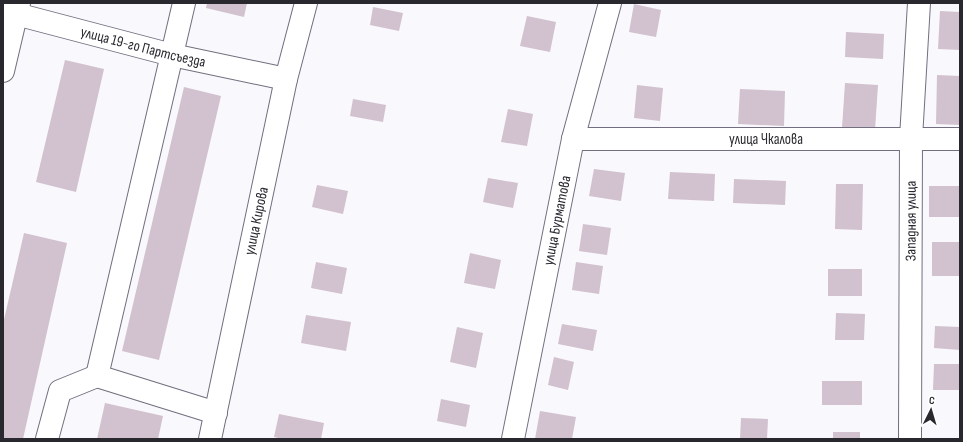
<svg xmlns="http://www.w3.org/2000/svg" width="963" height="442" viewBox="0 0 963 442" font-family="'Sofia Sans Condensed',sans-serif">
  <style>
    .building { fill: #d2c1cf }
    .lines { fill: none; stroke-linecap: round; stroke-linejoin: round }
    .minor-casing { stroke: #726e7f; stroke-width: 24 }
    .major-casing { stroke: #726e7f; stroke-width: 24 }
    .minor { stroke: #fff; stroke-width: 22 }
    .major { stroke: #fff; stroke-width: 22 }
    .labels { text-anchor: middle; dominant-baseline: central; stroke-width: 3; stroke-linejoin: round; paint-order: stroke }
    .street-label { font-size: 15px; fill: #2a282f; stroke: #fff }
  </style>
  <rect width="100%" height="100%" fill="#f9f8fc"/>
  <g class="building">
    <polygon points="207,3 247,3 244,17 206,8"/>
    <polygon points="634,4 661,10 656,37 629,32"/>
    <polygon points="373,7 403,13 399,31 370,25"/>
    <polygon points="940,11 960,12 960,50 938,49"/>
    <polygon points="527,16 556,22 550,52 520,46"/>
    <polygon points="846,32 884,34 883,59 845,57"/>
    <polygon points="65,60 104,69 76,192 36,182"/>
    <polygon points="937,75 960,76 960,125 936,124"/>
    <polygon points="845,83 878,85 875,130 842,128"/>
    <polygon points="637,85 663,88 660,121 634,118"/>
    <polygon points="184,87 221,96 159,360 122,351"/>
    <polygon points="740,89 785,91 784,126 738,124"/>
    <polygon points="353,99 386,105 383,122 350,116"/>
    <polygon points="508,109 533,114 527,146 501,142"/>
    <polygon points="594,169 625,173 621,201 589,196"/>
    <polygon points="670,172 715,174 714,201 668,199"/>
    <polygon points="488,178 518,183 513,208 483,202"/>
    <polygon points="734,179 786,181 785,205 733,203"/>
    <polygon points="836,184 863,184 862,230 835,229"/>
    <polygon points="317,185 348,191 343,214 312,207"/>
    <rect x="929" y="186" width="31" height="31"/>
    <polygon points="583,224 611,228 607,255 579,251"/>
    <polygon points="24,233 67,243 23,439 3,439 3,324"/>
    <rect x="932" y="242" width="28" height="34"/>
    <polygon points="470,253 501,260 495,289 464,283"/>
    <polygon points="316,262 347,268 342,294 311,288"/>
    <polygon points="576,262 603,266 599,294 572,290"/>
    <rect x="828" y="269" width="34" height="27"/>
    <polygon points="836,313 865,314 864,340 835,340"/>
    <polygon points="306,315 351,322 346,351 301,343"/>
    <polygon points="562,324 597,330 593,351 558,344"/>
    <polygon points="935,326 960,327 960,350 934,348"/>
    <polygon points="457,327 483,333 476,368 450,362"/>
    <polygon points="554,357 574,362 568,390 548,385"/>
    <polygon points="934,364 960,364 960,390 933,390"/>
    <rect x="822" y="381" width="40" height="24"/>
    <polygon points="441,399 470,405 466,427 437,421"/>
    <polygon points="105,403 163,416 158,439 97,439"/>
    <polygon points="540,411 576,417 572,439 535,439"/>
    <polygon points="279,414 324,423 321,439 283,439 274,437"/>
    <polygon points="741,418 768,419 767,439 740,439"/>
    <rect x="833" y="432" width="27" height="7"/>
  </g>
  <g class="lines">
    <g class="minor-casing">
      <g id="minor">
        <path id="s1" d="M 5,3 L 16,14 L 172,55 L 286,79"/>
        <polyline points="184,3 97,376 216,413"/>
        <polyline points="3,71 19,3"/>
        <path id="s2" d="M 573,139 L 960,139"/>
        <polyline points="47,439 60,391 97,376"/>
        <path id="s3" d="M 513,439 L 573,139 L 610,3"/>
        <path id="s4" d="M 910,439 L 911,138 L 919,3"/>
      </g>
    </g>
    <g class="major-casing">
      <g id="major">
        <path id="s5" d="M 210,439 L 286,79 L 306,3"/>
      </g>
    </g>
    <use href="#minor" class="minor"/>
    <use href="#major" class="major"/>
  </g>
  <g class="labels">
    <g class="street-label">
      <text stroke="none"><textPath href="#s1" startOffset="147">улица 19-го Партсъезда</textPath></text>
      <text stroke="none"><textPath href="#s2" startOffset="193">улица Чкалова</textPath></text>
      <text stroke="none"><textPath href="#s3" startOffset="223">улица Бурматова</textPath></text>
      <text stroke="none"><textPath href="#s5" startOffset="223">улица Кирова</textPath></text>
      <text stroke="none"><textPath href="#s4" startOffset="218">Западная улица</textPath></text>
    </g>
  </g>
  <rect width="963" height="442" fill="none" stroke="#2a282f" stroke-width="8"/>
  <g transform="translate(931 410) rotate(5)" stroke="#ffffff" stroke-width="3" paint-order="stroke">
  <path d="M0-3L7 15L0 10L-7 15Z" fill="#2a282f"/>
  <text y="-6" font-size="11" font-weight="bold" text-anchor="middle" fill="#2a282f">С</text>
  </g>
</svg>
